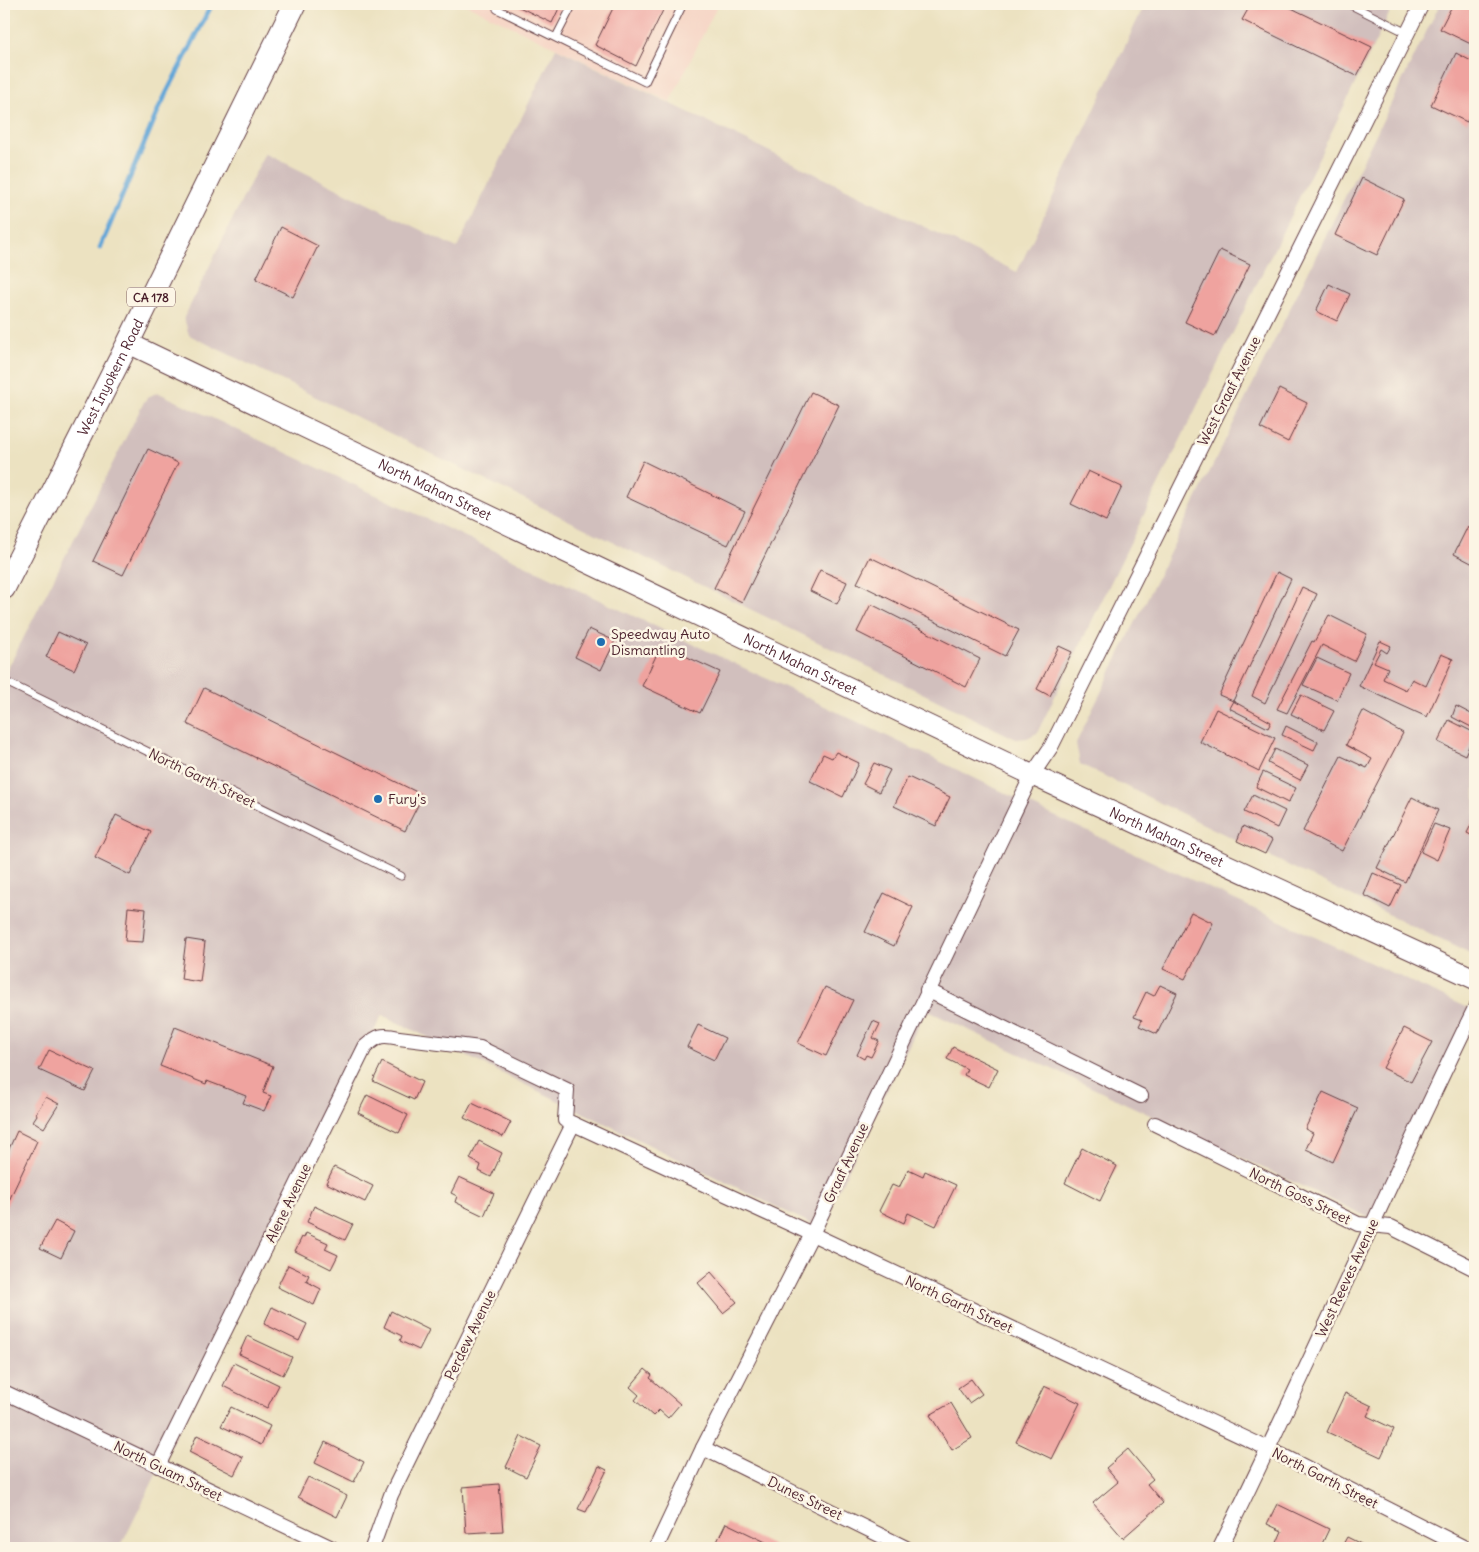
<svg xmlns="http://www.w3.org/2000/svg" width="1479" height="1552" viewBox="0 0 1479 1552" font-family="Delius,sans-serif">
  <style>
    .built { fill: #f5d2c2 }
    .industrial { fill: #d1bfbd }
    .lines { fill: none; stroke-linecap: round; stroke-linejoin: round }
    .stream { stroke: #62a6d7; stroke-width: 5 }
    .building { fill: #efa39f }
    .lane-casing { stroke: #623c42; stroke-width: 9 }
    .street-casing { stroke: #623c42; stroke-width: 16 }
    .secondary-casing { stroke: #623c42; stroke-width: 22 }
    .primary-casing { stroke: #623c42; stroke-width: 24 }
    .lane { stroke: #fff; stroke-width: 7 }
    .street { stroke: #fff; stroke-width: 14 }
    .secondary { stroke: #fff; stroke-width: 20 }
    .primary { stroke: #fff; stroke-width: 22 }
    .poi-dot { fill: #1f6fb2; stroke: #fcf5e5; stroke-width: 2 }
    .labels { text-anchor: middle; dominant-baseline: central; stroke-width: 5; stroke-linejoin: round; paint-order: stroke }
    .shield { fill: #fcf5e5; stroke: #7f5f63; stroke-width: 1 }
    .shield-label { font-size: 12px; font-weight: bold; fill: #4a1f2b }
    .street-label { font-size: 14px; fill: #4a1f2b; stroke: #fcf5e5 }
    .poi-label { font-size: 14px; fill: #4a1f2b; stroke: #fcf5e5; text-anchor: start }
  </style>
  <rect width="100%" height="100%" fill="#fcf5e5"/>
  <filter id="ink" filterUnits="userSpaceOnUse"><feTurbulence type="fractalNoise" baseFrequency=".02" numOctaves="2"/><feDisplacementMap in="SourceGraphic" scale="10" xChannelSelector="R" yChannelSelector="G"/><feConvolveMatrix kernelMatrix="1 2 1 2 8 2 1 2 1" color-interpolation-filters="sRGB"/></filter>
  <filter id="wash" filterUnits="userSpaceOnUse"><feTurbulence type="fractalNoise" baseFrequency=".0096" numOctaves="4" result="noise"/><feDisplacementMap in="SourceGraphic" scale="20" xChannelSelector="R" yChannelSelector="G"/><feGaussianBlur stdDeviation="1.12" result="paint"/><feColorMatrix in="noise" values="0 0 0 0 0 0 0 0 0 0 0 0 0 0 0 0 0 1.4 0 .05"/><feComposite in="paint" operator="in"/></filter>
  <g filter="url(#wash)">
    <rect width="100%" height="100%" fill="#ece2c1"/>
    <polygon class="built" points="467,4 718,4 670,102 467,5"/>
    <g class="industrial">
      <polygon points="1145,4 1394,4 1037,733 1027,738 1016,739 189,335 184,318 265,153 457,248 556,48 1017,272"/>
      <polygon points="1440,4 1475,4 1475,953 1472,955 1080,764 1076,743"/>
      <polygon points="159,393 810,699 1022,801 1474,1011 1370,1218 926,1010 820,1228 382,1015 120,1548 4,1548 4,676 144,402 148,397 154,394"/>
    </g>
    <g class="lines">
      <polyline class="stream" points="100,248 160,106 212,4"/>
    </g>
    <g id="blocks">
      <g class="building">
        <polygon points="513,4 561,4 552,23"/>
        <polygon points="615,4 666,4 636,66 595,45"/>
        <polygon points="1251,4 1283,4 1372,47 1357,76 1242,20"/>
        <polygon points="1453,4 1475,4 1475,46 1440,29"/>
        <polygon points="1456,53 1475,63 1475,105 1467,122 1431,105"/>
        <polygon points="1362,178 1404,199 1377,255 1335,235"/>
        <polygon points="281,227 318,246 293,297 256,279"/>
        <polygon points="1220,250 1250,264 1215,336 1185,322"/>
        <polygon points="1329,284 1350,294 1337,321 1316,311"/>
        <polygon points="1279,389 1307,403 1288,442 1260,428"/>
        <polygon points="811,392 839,405 742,602 714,588"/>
        <polygon points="148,449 178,463 123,575 93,561"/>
        <polygon points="643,461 745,511 728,545 626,497"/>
        <polygon points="1088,471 1122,487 1106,521 1071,504"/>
        <polygon points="1468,526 1475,529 1475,565 1454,554"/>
        <polygon points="870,557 1019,630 1005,656 857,583"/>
        <polygon points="820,570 847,582 837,604 810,591"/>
        <polygon points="1277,572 1291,579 1233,701 1219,695"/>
        <polygon points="1302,587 1317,594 1265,703 1252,696"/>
        <polygon points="871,604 980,659 966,687 857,632"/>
        <polygon points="1329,615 1367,634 1354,661 1322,645 1287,713 1277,709 1312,641 1314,642"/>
        <polygon points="589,629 615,641 601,670 575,657"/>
        <polygon points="58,632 86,645 74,670 46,657"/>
        <polygon points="1380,641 1391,646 1387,653 1381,649 1374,662 1388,668 1383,679 1406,690 1412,679 1426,686 1441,654 1453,659 1427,717 1359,686"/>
        <polygon points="661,645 720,672 700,713 642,686"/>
        <polygon points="1059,646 1072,652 1050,696 1037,689"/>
        <polygon points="1317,658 1349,673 1337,700 1303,685"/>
        <polygon points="204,688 423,795 405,831 187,724"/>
        <polygon points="1301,695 1334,711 1324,730 1291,714"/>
        <polygon points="1233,701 1271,722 1268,728 1229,708"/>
        <polygon points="1456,706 1475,716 1475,729 1452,717"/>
        <polygon points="1216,709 1275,738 1259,771 1200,742"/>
        <polygon points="1363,711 1403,733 1342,851 1303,831 1341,756 1367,768 1372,759 1346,745"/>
        <polygon points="1449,720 1475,733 1465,755 1438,742"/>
        <polygon points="1286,726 1318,742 1314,750 1282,735"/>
        <polygon points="1275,749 1308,765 1300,780 1268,763"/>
        <polygon points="836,752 859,763 843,797 810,781 823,754 832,758"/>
        <polygon points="874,763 890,770 879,792 863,784"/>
        <polygon points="1263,772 1296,788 1288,803 1256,787"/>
        <polygon points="908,777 950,797 936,826 894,806"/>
        <polygon points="1253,795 1285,811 1277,828 1244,812"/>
        <polygon points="1412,797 1438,810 1405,882 1377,868"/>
        <polygon points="116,815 151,832 130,875 95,858"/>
        <polygon points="1474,819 1475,820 1475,837 1467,833"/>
        <polygon points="1434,824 1450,830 1437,860 1421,852"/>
        <polygon points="1243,826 1272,840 1265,854 1237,841"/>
        <polygon points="1373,873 1401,885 1390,908 1364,895"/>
        <polygon points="884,893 913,907 894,946 865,932"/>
        <polygon points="128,907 146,909 143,942 125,941"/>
        <polygon points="1191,912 1213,923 1185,979 1163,969"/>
        <polygon points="186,939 205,942 200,982 181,979"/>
        <polygon points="1160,985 1177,993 1157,1034 1139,1026 1142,1020 1134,1017 1146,992 1154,996"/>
        <polygon points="825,987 853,1000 826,1056 798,1043"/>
        <polygon points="873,1021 880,1024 873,1038 879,1041 871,1057 866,1055 864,1059 857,1055"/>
        <polygon points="698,1025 725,1038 714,1060 687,1047"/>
        <polygon points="175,1027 273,1066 263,1093 271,1096 264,1111 243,1103 246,1096 207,1081 206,1084 160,1066"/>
        <polygon points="1404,1028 1432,1042 1411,1082 1383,1068"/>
        <polygon points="953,1047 998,1069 989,1087 964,1075 967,1069 947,1059"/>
        <polygon points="49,1050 95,1071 85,1091 39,1070"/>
        <polygon points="382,1062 422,1082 414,1100 373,1081"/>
        <polygon points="1323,1092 1358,1108 1333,1162 1306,1149 1313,1133 1305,1129"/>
        <polygon points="367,1095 408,1115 399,1133 358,1113"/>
        <polygon points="46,1097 59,1104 44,1128 33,1121 37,1115 36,1113"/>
        <polygon points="472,1103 511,1122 503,1137 464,1118"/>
        <polygon points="17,1131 37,1141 4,1211 4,1160"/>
        <polygon points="479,1141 502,1153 491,1177 479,1171 481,1165 470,1159"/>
        <polygon points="1082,1148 1117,1166 1100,1201 1065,1183"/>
        <polygon points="1472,1162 1475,1162 1475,1195 1474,1195"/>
        <polygon points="334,1167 373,1186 365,1202 326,1183"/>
        <polygon points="908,1169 923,1176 925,1171 956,1185 936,1226 908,1213 904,1223 879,1211 892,1185 899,1188"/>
        <polygon points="459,1177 494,1193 484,1216 455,1202 457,1196 451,1193"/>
        <polygon points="314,1206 353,1224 345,1240 307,1222"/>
        <polygon points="55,1221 74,1231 61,1258 40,1248"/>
        <polygon points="306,1233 328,1243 325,1249 338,1255 331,1269 295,1251 302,1237 304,1238"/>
        <polygon points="288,1265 309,1275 306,1281 321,1289 314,1305 277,1287"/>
        <polygon points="711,1272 737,1302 723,1313 698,1283"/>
        <polygon points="272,1307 307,1324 299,1341 264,1324"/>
        <polygon points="391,1311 429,1330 419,1350 400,1341 402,1336 384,1327"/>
        <polygon points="247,1336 292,1357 283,1375 239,1354"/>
        <polygon points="234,1363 279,1385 267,1408 223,1386"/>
        <polygon points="645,1369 652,1375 650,1378 680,1404 668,1418 659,1410 653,1416 635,1400 639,1395 630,1387"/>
        <polygon points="971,1379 982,1394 969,1403 958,1388"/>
        <polygon points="1044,1386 1080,1403 1052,1459 1016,1442"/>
        <polygon points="1345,1393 1372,1406 1367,1416 1394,1429 1381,1457 1327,1432"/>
        <polygon points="951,1403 972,1438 952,1450 930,1415"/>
        <polygon points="231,1407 270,1426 261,1445 221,1426"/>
        <polygon points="197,1435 243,1457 234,1475 189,1452"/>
        <polygon points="521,1436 541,1446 526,1477 506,1467"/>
        <polygon points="325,1442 364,1462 354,1482 315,1463"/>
        <polygon points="1128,1449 1153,1479 1147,1484 1163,1503 1123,1538 1093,1503 1118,1482 1106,1468"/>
        <polygon points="599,1466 607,1470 586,1512 578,1509"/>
        <polygon points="308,1477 347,1496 337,1517 298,1497"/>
        <polygon points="499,1484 503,1531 466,1533 463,1487"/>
        <polygon points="1277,1504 1329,1529 1320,1548 1306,1548 1299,1545 1297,1548 1284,1548 1276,1545 1282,1531 1267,1524"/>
        <polygon points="726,1523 778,1548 714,1548"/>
        <polygon points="1347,1537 1369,1548 1341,1548"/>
      </g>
    </g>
  </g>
  <g filter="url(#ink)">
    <use href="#blocks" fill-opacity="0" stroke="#623c42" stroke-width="1"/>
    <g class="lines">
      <g class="lane-casing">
        <g id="lane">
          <polyline points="500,4 497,9 645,82 683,4"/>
          <polyline points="1349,4 1407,33"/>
          <polyline points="556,37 573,4"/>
          <polyline points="4,681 401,876"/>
        </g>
      </g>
      <g class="street-casing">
        <g id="street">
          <polyline points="927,990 1141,1096"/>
          <polyline points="1155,1124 1358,1224 1391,1227 1475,1269"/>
          <polyline points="4,1392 332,1548"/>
          <polyline points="703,1448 906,1548"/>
          <path d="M 158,1466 L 365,1047 C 378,1035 382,1034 399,1038 L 480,1048 L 567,1090 L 565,1120 L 812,1234 L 1281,1455 L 1465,1548"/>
          <polyline points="372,1548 391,1495 573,1124"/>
          <polyline points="656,1548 703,1448 812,1234 1032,775 1051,747 1422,4"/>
          <path d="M 1220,1548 C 1308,1370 1387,1187 1475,1008"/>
        </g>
      </g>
      <g class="secondary-casing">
        <g id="secondary">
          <path id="s1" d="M 128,343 L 1032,775 L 1475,979"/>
        </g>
      </g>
      <g class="primary-casing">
        <g id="primary">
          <path id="s2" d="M 4,588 L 128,343 L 295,4"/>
        </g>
      </g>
      <use href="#lane" class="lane"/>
      <use href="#street" class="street"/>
      <use href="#secondary" class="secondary"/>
      <use href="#primary" class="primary"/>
    </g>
  </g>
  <g class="poi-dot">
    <circle cx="601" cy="642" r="5"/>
    <circle cx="378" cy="799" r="5"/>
  </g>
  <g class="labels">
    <rect class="shield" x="127" y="287.5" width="48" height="19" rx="4"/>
    <g class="shield-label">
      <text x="151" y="297">CA 178</text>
    </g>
    <g class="street-label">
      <text stroke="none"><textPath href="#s2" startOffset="236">West Inyokern Road</textPath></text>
      <text transform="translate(1229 391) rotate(-63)">West Graaf Avenue</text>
      <text stroke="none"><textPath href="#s1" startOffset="340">North Mahan Street</textPath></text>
      <text stroke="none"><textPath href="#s1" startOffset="745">North Mahan Street</textPath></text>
      <text transform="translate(202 778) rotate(26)">North Garth Street</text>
      <text stroke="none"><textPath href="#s1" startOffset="1150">North Mahan Street</textPath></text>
      <text transform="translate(846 1163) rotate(-65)">Graaf Avenue</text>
      <text transform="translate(1300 1196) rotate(26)">North Goss Street</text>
      <text transform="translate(288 1203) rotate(-64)">Alene Avenue</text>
      <text transform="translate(1347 1278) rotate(-65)">West Reeves Avenue</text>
      <text transform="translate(959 1304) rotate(25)">North Garth Street</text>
      <text transform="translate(470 1335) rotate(-64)">Perdew Avenue</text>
      <text transform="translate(168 1471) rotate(26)">North Guam Street</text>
      <text transform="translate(1325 1478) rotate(27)">North Garth Street</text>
      <text transform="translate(805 1498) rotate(26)">Dunes Street</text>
    </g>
    <g class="poi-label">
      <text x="611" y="634">Speedway Auto<tspan x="611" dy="16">Dismantling</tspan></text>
      <text x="388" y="799">Fury's</text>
    </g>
  </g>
  <rect width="1479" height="1552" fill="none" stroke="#fcf5e5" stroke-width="20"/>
</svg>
